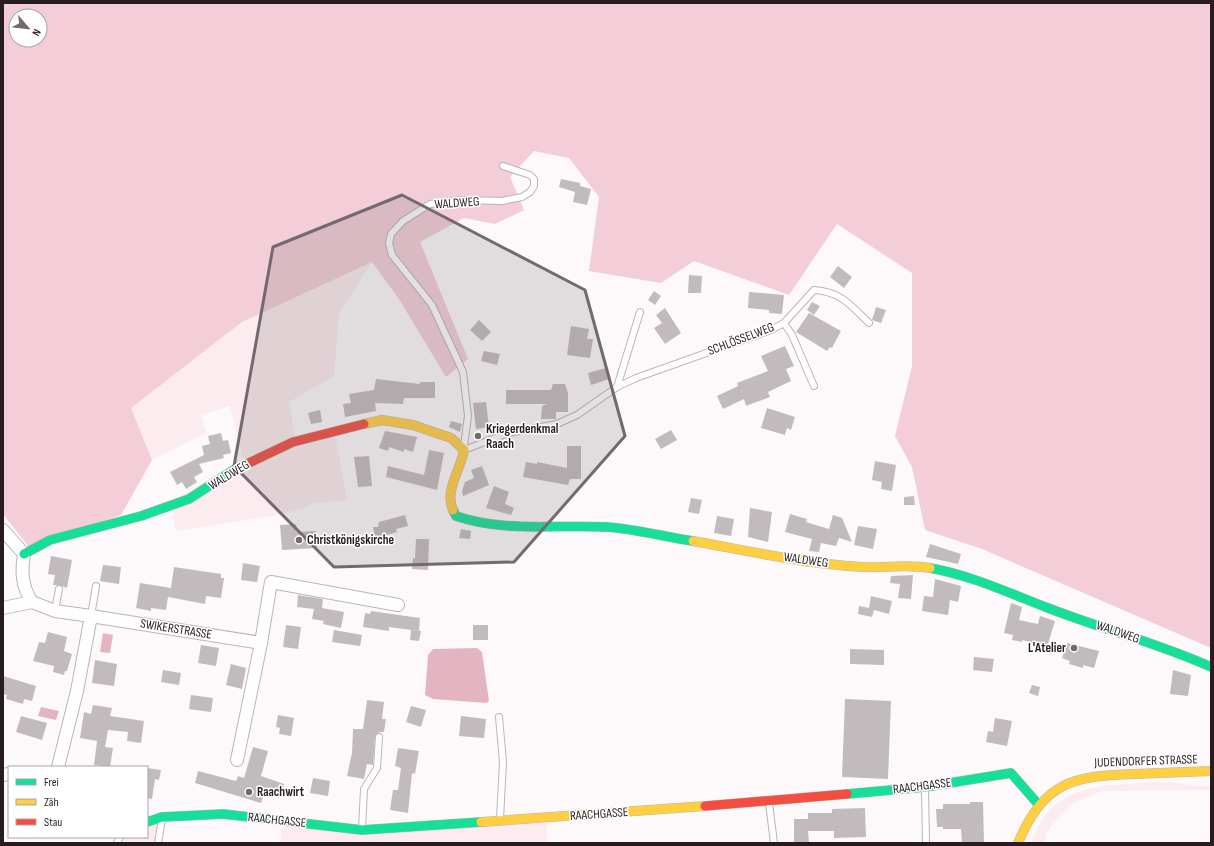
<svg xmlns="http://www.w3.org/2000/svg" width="1214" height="846" viewBox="0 0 1214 846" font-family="'Sofia Sans Condensed',sans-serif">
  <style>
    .green { fill: #fcebef }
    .forest { fill: #f3cdd7; fill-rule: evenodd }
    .water { fill: #e2b5c1 }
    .building { fill: #c2bbbd }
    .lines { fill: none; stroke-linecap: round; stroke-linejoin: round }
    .lane-casing { stroke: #bcb5b7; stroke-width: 8 }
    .street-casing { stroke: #bcb5b7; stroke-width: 14 }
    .fast-casing { stroke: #bcb5b7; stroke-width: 10 }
    .slow-casing { stroke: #bcb5b7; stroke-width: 10 }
    .jam-casing { stroke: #bcb5b7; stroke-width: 10 }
    .lane { stroke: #fffefe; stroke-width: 6 }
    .street { stroke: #fffefe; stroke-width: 12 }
    .fast { stroke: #16e098; stroke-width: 9 }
    .slow { stroke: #ffcf43; stroke-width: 9 }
    .jam { stroke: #f24e42; stroke-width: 9 }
    .marked { fill: #726a6c; fill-opacity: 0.2; stroke: #726a6c; stroke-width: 3; stroke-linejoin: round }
    .poi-dot { fill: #726a6c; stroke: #fff; stroke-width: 1.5 }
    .labels { text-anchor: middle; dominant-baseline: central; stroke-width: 3; stroke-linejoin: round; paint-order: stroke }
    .street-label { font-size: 13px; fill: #271d20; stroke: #fff }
    .poi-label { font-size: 13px; font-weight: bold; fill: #271d20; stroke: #fff; text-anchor: start }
  </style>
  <rect width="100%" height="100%" fill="#fdf9fa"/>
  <g class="green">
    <polygon points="372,262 339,313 334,376 289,402 296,443 335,435 347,500 314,503 302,509 272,516 176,531 170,503 243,459 230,406 201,415 206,433 152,460 131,408 242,322"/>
    <path d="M 1168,782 L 1198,786 L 1211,785 L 1211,790 L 1102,791 L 1074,803 L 1053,824 L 1046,834 L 1045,843 L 1032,843 C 1050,779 1115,785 1168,782 Z"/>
    <polygon points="162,817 158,843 117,843 120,837 147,837 147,822"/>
    <polygon points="546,823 548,843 281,843 281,827"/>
  </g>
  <path class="forest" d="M 3,3 L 1211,3 L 1211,648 L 982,549 L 925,530 L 912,467 L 895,436 L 912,366 L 912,273 L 837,224 L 789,295 L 694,261 L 661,283 L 589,271 L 599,197 L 569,158 L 534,151 L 510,177 L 524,210 L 495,224 L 464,218 L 420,242 L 468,359 L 446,377 L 399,299 L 372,262 L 242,322 L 131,408 L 152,460 L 121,515 L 28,546 L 3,514 ZM 16,16 L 40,16 L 40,40 L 16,40 Z"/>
  <g class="water">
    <polygon points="103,633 113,635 110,653 100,652"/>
    <polygon points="477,648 482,652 489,701 486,703 433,699 425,695 428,655 433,649"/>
    <polygon points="41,707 59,711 56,720 38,716"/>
  </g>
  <g class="building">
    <polygon points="561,179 580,183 580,186 591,189 587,205 573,202 575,192 559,187"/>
    <polygon points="838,266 852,277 844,288 830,277"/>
    <polygon points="689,275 702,276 701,293 688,293"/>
    <polygon points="654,291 661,296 655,305 648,300"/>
    <polygon points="749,292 784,295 782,314 769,313 769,310 748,308"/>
    <polygon points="812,302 820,306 814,315 807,310"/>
    <polygon points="876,307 886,310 881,323 872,320"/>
    <polygon points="665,308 681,333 665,344 654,328 662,323 656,315"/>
    <polygon points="809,313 841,331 832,348 830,347 827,351 796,332"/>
    <polygon points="479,320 491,332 482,341 470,330"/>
    <polygon points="571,326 589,329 587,339 593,339 590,358 567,355"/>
    <polygon points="785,346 794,366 786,369 791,381 768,392 770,397 746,406 744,399 723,409 717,396 738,386 737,383 768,371 761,356"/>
    <polygon points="484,351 500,354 497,365 481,361"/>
    <polygon points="606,368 609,379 591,385 588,373"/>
    <polygon points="376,379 420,384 420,382 435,382 435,398 404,398 403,404 375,403 376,411 345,417 343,404 351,403 349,394 374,390"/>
    <polygon points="553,384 565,384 568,393 568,412 556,412 556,419 541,419 542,406 547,404 506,404 506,390 551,390"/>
    <polygon points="486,402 489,427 476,429 473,403"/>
    <polygon points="767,408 795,417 791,430 787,428 785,435 761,428"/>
    <polygon points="320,410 322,422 311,424 308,413"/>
    <polygon points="451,421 462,424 460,432 449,427"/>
    <polygon points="671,430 677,440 661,449 655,439"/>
    <polygon points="385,431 417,437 413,452 404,449 404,452 389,447 388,451 379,448"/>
    <polygon points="221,433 223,441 228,440 231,453 223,455 224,458 199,464 203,472 194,477 197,482 186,489 182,482 177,485 170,472 204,455 202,446 210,444 208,436"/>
    <polygon points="567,446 581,446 581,479 570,479 568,485 523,477 526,462 537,464 537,462 567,468"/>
    <polygon points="429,450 444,453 437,490 386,477 388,466 424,475"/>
    <polygon points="369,456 372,486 358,487 354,457"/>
    <polygon points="875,461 896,465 892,491 881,489 882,482 872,480"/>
    <polygon points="482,466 489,485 463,496 462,491 465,482 474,478 471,470"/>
    <polygon points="494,486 509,492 505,504 514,508 511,515 486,508"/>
    <polygon points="914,496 915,505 904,505 904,497"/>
    <polygon points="691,498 702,500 699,514 688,512"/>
    <polygon points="750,508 772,512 768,542 748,537"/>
    <polygon points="790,514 807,519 806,522 829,529 833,515 842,518 852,542 839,538 836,546 821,543 819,552 809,551 812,539 785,532"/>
    <polygon points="405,515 408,526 396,529 397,532 375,538 373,527 378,527 379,522"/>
    <polygon points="717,516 734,519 731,536 714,533"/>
    <polygon points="296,524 297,532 316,531 317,548 282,550 280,525"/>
    <polygon points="858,526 877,529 873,549 854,545"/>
    <polygon points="461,529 471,531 470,539 459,538"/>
    <polygon points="416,539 429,539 428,570 412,569 413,558 415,559"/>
    <polygon points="930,544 961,554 958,564 926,557"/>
    <polygon points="51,556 72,560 67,588 59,585 53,585 55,575 48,574"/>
    <polygon points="243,563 260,566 257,582 241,580"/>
    <polygon points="103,565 121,567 119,584 100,581"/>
    <polygon points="174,567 221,574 221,578 224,578 221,598 206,596 205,604 168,597 166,610 151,608 151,611 136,608 140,583 171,588"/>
    <polygon points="913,575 911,599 898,598 900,584 890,583 891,576"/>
    <polygon points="935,579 961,586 958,602 950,600 948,615 922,611 924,596 933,597"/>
    <polygon points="298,595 323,599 322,608 344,612 341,628 323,624 324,621 312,619 314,609 297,607"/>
    <polygon points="871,596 892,601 889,614 874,610 872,617 858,614 859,606 869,608"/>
    <polygon points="1011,603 1022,607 1019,620 1038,624 1040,616 1055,621 1047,647 1022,640 1022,642 1012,640 1013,635 1004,633"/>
    <polygon points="371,611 420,618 419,631 389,627 389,631 363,627 365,613 370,614"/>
    <polygon points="286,625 301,627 298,649 283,647"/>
    <rect x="473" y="625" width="15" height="15"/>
    <polygon points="334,630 362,635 360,646 332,642"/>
    <polygon points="411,630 421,631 419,641 410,640"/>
    <polygon points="48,632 67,637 64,651 72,654 67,671 65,671 64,675 53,672 54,666 33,661 39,642 45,643"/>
    <polygon points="1067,643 1099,651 1094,668 1083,665 1083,668 1069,664 1070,661 1062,658"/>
    <polygon points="201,645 219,648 216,666 198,663"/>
    <polygon points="850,649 884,650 884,665 850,664"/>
    <polygon points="974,657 994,659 992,672 973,670"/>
    <polygon points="95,660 117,664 114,686 92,683"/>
    <polygon points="231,664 246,668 242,689 226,685"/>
    <polygon points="163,670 181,673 179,685 161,682"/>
    <polygon points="1173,670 1191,675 1188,696 1170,694"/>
    <polygon points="3,676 36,686 32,701 24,699 23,704 6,699 7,695 3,694"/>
    <polygon points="1032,685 1040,687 1038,696 1029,693"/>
    <polygon points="191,695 213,698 211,712 189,709"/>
    <polygon points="845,699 891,701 888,779 842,777"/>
    <polygon points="367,700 384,702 382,719 386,719 384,732 380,732 375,735 373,765 367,764 364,779 347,776 352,753 353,729 363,729"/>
    <polygon points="93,705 112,708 110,716 144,721 141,743 127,741 128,732 108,730 105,747 113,748 110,767 94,765 97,741 80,738 84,712 91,714"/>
    <polygon points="411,706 426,710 421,727 406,722"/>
    <polygon points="278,715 294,718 291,736 279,734 280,728 276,727"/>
    <polygon points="21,716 47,723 42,740 16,732"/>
    <polygon points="461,716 486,719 484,738 459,736"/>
    <polygon points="995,718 1012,721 1007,746 986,742 988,731 993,732"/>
    <polygon points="253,747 268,751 261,776 284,784 280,797 265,792 261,803 195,783 198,771 236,781 238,776 244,778"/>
    <polygon points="398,748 419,751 415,774 412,773 408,813 390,810 393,790 398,790 401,768 395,766"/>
    <polygon points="147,768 161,770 159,780 155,779 152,799 147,798"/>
    <polygon points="313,778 330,781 328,796 310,793"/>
    <polygon points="970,802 983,802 984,843 962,843 961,829 943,829 943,827 937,827 936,809 943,809 943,804 970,804"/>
    <polygon points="865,808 866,837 834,838 834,831 808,831 809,843 794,843 794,819 808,819 808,813 832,813 832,809"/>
  </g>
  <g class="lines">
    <g class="lane-casing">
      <g id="lane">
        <polyline points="784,323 792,335 814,386"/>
        <polyline points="617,387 640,312"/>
        <polyline points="464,446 468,416 463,372 432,305 392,255 389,243 391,234 403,221 430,204 462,200 502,201 522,197 530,192 534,186 534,179 530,175 503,166"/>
        <path d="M 464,450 L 508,433 L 557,424 L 577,415 L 617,387 L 636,378 L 771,330 L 784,323 L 814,290 C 842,292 850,305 869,323"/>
        <polyline points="55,611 59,589"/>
        <polyline points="91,616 96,586"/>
        <polyline points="499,717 503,762 500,819"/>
        <polyline points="925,789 926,843"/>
        <polyline points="769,803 774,843"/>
        <polyline points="362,829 364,789 377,768 379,737"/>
        <polyline points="117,843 120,837"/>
        <polyline points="158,843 162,819"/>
      </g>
    </g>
    <g class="street-casing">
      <g id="street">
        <path d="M 3,530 L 24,554 C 21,572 22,587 32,602"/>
        <polyline points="3,608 32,602 55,611 91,616 77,691 58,767"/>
        <polyline points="91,616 261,643"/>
        <polyline points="237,760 261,643 271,582 398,605"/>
        <polyline points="3,775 9,774"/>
      </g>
    </g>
    <g class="fast-casing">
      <g id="fast">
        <path d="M 453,510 L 456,516 C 505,533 558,524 608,527 C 636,529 665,537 693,541"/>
        <polyline points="24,554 50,540 141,516 189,499 235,469 251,462"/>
        <path d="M 930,568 C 970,575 1009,593 1048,608 C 1102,629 1158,643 1211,667"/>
        <polyline points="847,794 925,787 1011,773 1038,804"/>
        <polyline points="147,822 162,817 223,814 362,830 481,822"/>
      </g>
    </g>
    <g class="slow-casing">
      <g id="slow">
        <path d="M 364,424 L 382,420 L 413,425 L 451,438 L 464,450 C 461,469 444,491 453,510"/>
        <path d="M 693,541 C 749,551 806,564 863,567 C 885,568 907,564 930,568"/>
        <polyline points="481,822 705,806"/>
        <path d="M 1018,843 C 1044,782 1072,776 1134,774 C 1160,773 1185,772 1211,771"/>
      </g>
    </g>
    <g class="jam-casing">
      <g id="jam">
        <polyline points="251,462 293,442 364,424"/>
        <polyline points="705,806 847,794"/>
      </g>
    </g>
    <use href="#lane" class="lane"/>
    <use href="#street" class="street"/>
    <use href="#fast" class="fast"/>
    <use href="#slow" class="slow"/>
    <use href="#jam" class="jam"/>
  </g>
  <path class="marked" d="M 402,195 L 585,290 L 625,436 L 514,562 L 334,567 L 234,466 L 273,247 Z"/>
  <g class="poi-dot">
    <circle cx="478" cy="436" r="4"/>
    <circle cx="299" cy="540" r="4"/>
    <circle cx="1074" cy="648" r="4"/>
    <circle cx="249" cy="792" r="4"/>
  </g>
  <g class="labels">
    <g class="street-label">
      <text transform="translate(457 203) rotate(-4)">WALDWEG</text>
      <text transform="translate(741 339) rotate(-21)">SCHLÖSSELWEG</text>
      <text transform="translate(229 475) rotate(-31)">WALDWEG</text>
      <text transform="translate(806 560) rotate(8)">WALDWEG</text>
      <text transform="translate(176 629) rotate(9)">SWIKERSTRASSE</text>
      <text transform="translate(1118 632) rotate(19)">WALDWEG</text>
      <text transform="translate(1146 761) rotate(-2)">JUDENDORFER STRASSE</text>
      <text transform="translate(922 786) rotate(-7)">RAACHGASSE</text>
      <text transform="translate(599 814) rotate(-4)">RAACHGASSE</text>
      <text transform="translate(277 820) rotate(6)">RAACHGASSE</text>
    </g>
    <g class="poi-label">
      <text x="486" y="429">Kriegerdenkmal<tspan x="486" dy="15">Raach</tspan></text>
      <text x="307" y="540">Christkönigskirche</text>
      <text x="1066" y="648" text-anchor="end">L'Atelier</text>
      <text x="257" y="792">Raachwirt</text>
    </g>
  </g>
  <rect width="1214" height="846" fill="none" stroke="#271d20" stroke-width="8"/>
  <rect x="8" y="766" width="140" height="72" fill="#ffffff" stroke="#a9a5a6"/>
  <rect x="16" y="779" width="20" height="6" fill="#16e098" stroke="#a9a5a6"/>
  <text x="44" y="786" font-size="12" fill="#271d20">Frei</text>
  <rect x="16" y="799" width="20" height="6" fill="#ffcf43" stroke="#a9a5a6"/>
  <text x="44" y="806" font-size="12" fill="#271d20">Zäh</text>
  <rect x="16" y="819" width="20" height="6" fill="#f24e42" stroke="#a9a5a6"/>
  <text x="44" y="826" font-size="12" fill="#271d20">Stau</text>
  <g transform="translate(28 28) rotate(118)"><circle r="19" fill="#ffffff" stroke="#a9a5a6"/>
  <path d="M0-3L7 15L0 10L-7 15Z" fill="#726a6c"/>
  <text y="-6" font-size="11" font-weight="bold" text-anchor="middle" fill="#271d20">N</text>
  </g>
</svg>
